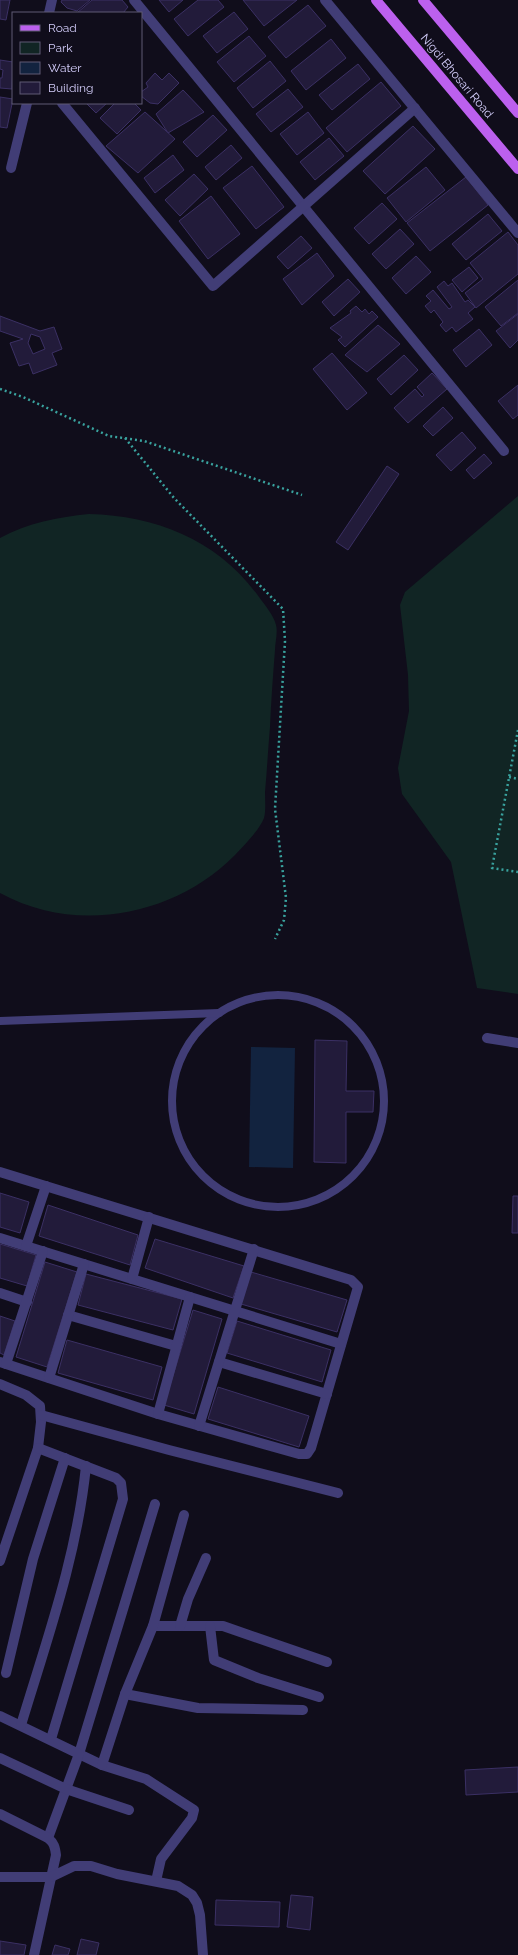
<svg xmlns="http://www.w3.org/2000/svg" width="518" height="1955" viewBox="0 0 518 1955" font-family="Raleway,sans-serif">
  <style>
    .green { fill: #112524 }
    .water { fill: #12233f }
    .building { fill: #221b3a; stroke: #3b3064; fill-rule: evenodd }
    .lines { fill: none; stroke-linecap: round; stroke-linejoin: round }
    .path { stroke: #39a29e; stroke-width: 2.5; stroke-dasharray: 2 3; stroke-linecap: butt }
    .lane { stroke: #413d76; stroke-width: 8 }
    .street { stroke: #413d76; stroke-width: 10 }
    .primary { stroke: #bc60ee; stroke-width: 10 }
    .labels { text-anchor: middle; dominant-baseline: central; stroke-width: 3; stroke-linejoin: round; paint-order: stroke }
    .street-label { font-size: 12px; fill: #d3cdfa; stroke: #100d1b }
  </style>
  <rect width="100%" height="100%" fill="#100d1b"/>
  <g class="green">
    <polygon points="518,496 518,994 477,988 451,862 402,794 398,768 409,711 408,675 400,605 405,592"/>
    <path d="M 89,514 C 157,516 218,540 259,597 C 265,605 274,616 276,625 C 278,632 275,643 275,650 C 273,676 271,701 270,727 C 268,749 267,771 265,792 C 265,800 266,811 264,818 C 260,829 243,847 235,855 C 175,916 76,935 0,893 L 0,538 C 28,523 58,517 89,514 Z"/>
  </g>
  <polygon class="water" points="251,1047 295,1048 293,1168 249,1167"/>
  <g class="building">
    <polygon points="0,0 10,0 6,20 0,19"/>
    <polygon points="62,0 90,0 77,11 67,8 61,2"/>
    <polygon points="92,0 122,0 128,7 123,13 77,13"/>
    <polygon points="159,0 183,0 169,12"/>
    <polygon points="198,0 218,0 224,7 188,36 174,19"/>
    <polygon points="243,0 297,0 264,26"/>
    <polygon points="308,5 326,26 286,58 268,37"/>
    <polygon points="234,12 248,29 217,53 203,36"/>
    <polygon points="249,36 266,56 234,82 217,62"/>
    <polygon points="331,39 346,58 306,90 291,71"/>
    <polygon points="0,60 13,62 12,89 0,88 0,78 2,78 3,70 0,69"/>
    <polygon points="270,61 286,81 253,108 237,88"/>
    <polygon points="358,64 370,79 332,110 319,95"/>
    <polygon points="155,73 162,80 169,73 179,83 158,104 150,103 141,96 141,92 148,87 146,83"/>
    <polygon points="381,82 401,106 347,152 326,128"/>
    <polygon points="288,89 303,107 271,132 256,114"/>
    <polygon points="183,90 204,112 168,133 156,114"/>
    <polygon points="0,97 13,99 7,128 0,127"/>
    <polygon points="86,103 107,103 96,113"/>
    <polygon points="115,103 134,103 141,110 117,134 100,118"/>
    <polygon points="145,112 175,139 138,173 106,146"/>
    <polygon points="308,112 324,133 297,155 280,134"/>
    <polygon points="213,115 227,130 197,157 183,142"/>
    <polygon points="413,126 435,149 385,194 363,171"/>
    <polygon points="329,138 344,156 315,180 300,162"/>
    <polygon points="231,145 242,158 216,180 205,167"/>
    <polygon points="173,155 184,170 155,193 144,178"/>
    <polygon points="252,166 284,207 256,229 223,188"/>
    <polygon points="426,167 445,190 406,222 387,198"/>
    <polygon points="194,174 208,189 180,216 165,200"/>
    <polygon points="466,177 488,205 430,251 407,223"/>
    <polygon points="211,196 240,234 208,259 179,221"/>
    <polygon points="382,203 397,219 369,244 354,228"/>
    <polygon points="488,214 502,231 466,260 452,244"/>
    <polygon points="400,229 414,244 386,269 372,254"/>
    <polygon points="508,232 518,245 518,274 476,308 465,293 483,279 470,263"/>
    <polygon points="301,236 312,248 288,269 277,257"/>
    <polygon points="317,253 334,276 302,305 283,279"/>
    <polygon points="416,256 431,272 406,294 392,278"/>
    <polygon points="469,267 478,278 462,292 452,280"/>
    <polygon points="348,279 360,292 334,316 322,302"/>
    <polygon points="518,280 518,313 501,326 485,307"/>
    <polygon points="444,281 448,286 452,283 465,302 468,300 475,307 468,313 473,319 456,332 452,327 446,332 440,325 443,322 434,310 431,313 425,306 431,301 426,296 433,290 449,309 452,307 437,287"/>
    <polygon points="356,306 362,312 365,309 369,314 372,311 378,317 345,347 338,340 342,337 330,328 351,313 350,311"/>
    <polygon points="518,314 518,340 510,348 496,331"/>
    <path d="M 0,316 L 40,331 L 54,327 L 62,349 L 52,353 L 57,365 L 33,374 L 29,363 L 19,366 L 10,343 L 23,339 L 0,331 ZM 31,334 L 40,337 L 45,349 L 33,354 L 28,343 Z"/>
    <polygon points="378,325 400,344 367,372 345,355"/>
    <polygon points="479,329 492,345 466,367 453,350"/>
    <polygon points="332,353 367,393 347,410 313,369"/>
    <polygon points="404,355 418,370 391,395 377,379"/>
    <polygon points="432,373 447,389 408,423 394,408 415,389 422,397 424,395 417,387"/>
    <polygon points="518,385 518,415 513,419 498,401"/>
    <polygon points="443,407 453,418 433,436 423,426"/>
    <polygon points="462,432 476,448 451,471 436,455"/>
    <polygon points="484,454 492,463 474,479 466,470"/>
    <polygon points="387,466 399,474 348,550 336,542"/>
    <polygon points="315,1040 347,1041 346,1091 374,1091 373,1112 346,1112 346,1163 314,1162"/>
    <polygon points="0,1193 29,1202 20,1233 0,1227"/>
    <polygon points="513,1196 518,1196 518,1233 512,1233"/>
    <polygon points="48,1205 138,1235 130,1265 39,1236"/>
    <polygon points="155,1239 244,1266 233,1298 145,1268"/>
    <polygon points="0,1244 36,1255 27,1286 0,1278"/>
    <polygon points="45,1262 77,1272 47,1367 16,1357"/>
    <polygon points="251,1272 347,1300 337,1332 241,1304"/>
    <polygon points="86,1274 182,1299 173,1330 78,1305"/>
    <polygon points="193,1310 222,1319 194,1414 164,1405"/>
    <polygon points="0,1316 15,1321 4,1355 0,1353"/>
    <polygon points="237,1321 331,1350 322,1382 227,1353"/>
    <polygon points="67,1340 162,1367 153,1400 58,1373"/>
    <polygon points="218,1387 309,1416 299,1447 208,1419"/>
    <polygon points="518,1767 518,1792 466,1795 465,1770"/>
    <polygon points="291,1895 313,1897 310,1930 287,1927"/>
    <polygon points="216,1900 280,1902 279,1927 215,1925"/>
    <polygon points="81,1939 99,1943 96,1955 77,1955"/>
    <polygon points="0,1941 26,1945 24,1955 0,1955"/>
    <polygon points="55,1945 70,1949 68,1955 52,1955"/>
  </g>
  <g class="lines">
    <g class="path">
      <polyline points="0,389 23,397 109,436 144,441 302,495"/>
      <polyline points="125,438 174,498 283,609 285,641 275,809 286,898 284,920 275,939"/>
      <polyline points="518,730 492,868 518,872"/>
      <polyline points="509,777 518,779"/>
    </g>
    <g class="lane">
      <circle cx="278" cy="1101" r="106"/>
      <polyline points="0,1021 219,1013"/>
    </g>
    <g class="street">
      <polyline points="134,0 504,451"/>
      <polyline points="325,0 518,233"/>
      <polyline points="49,13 52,0"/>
      <polyline points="62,103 213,286 415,108"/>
      <polyline points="11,168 27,103"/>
      <polyline points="487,1038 518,1043"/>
      <polyline points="0,1172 351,1280 358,1287 311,1448 307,1454 299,1454 158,1414 0,1362"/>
      <polyline points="0,1238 341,1344"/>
      <polyline points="26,1246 46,1186"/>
      <polyline points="132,1279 149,1217"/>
      <polyline points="0,1293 27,1302"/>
      <polyline points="68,1315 176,1346"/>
      <polyline points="219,1362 327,1394"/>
      <polyline points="6,1364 43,1251"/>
      <polyline points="49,1378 84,1264"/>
      <polyline points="0,1384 26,1395 40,1406 41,1422 38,1448 0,1561"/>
      <polyline points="158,1414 190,1297"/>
      <polyline points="41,1415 169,1450 338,1493"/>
      <polyline points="199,1426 254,1249"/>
      <polyline points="38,1448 116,1478 121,1483 123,1499 51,1739"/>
      <polyline points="155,1504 79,1754 102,1765 146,1779 194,1810 192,1818 161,1859 156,1881"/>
      <polyline points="153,1626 223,1626 327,1662"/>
      <polyline points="180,1626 188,1599 206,1558"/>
      <polyline points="210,1626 214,1660 258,1678 319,1697"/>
      <polyline points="6,1673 33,1559 65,1458"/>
      <polyline points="125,1694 198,1708 303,1710"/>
      <polyline points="0,1716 79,1754 48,1838"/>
      <path d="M 21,1725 C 47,1639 77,1556 86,1466"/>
      <polyline points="0,1758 66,1789 129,1810"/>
      <polyline points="102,1765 125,1694 153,1626 184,1515"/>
      <path d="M 0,1814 L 48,1838 C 54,1843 55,1847 56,1855 L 34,1955"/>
      <polyline points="0,1877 51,1877 74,1866 91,1866 117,1874 178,1886 192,1895 197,1903 200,1915 203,1955"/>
    </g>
    <g class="primary">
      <polyline points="376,0 518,169"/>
      <polyline points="423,0 518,113"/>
    </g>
  </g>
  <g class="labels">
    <g class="street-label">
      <text transform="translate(457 76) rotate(50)">Nigdi Bhosari Road</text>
    </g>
  </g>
  <rect x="12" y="12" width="130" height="92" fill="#100d1b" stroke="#5e5a74"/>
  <rect x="20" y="25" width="20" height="6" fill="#bc60ee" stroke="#5e5a74"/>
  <text x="48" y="32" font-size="12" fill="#d3cdfa">Road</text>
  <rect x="20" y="42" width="20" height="12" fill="#112524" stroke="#5e5a74"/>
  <text x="48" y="52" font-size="12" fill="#d3cdfa">Park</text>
  <rect x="20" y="62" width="20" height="12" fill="#12233f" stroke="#5e5a74"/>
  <text x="48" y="72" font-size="12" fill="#d3cdfa">Water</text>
  <rect x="20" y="82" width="20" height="12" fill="#221b3a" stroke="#5e5a74"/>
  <text x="48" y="92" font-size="12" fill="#d3cdfa">Building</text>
</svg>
